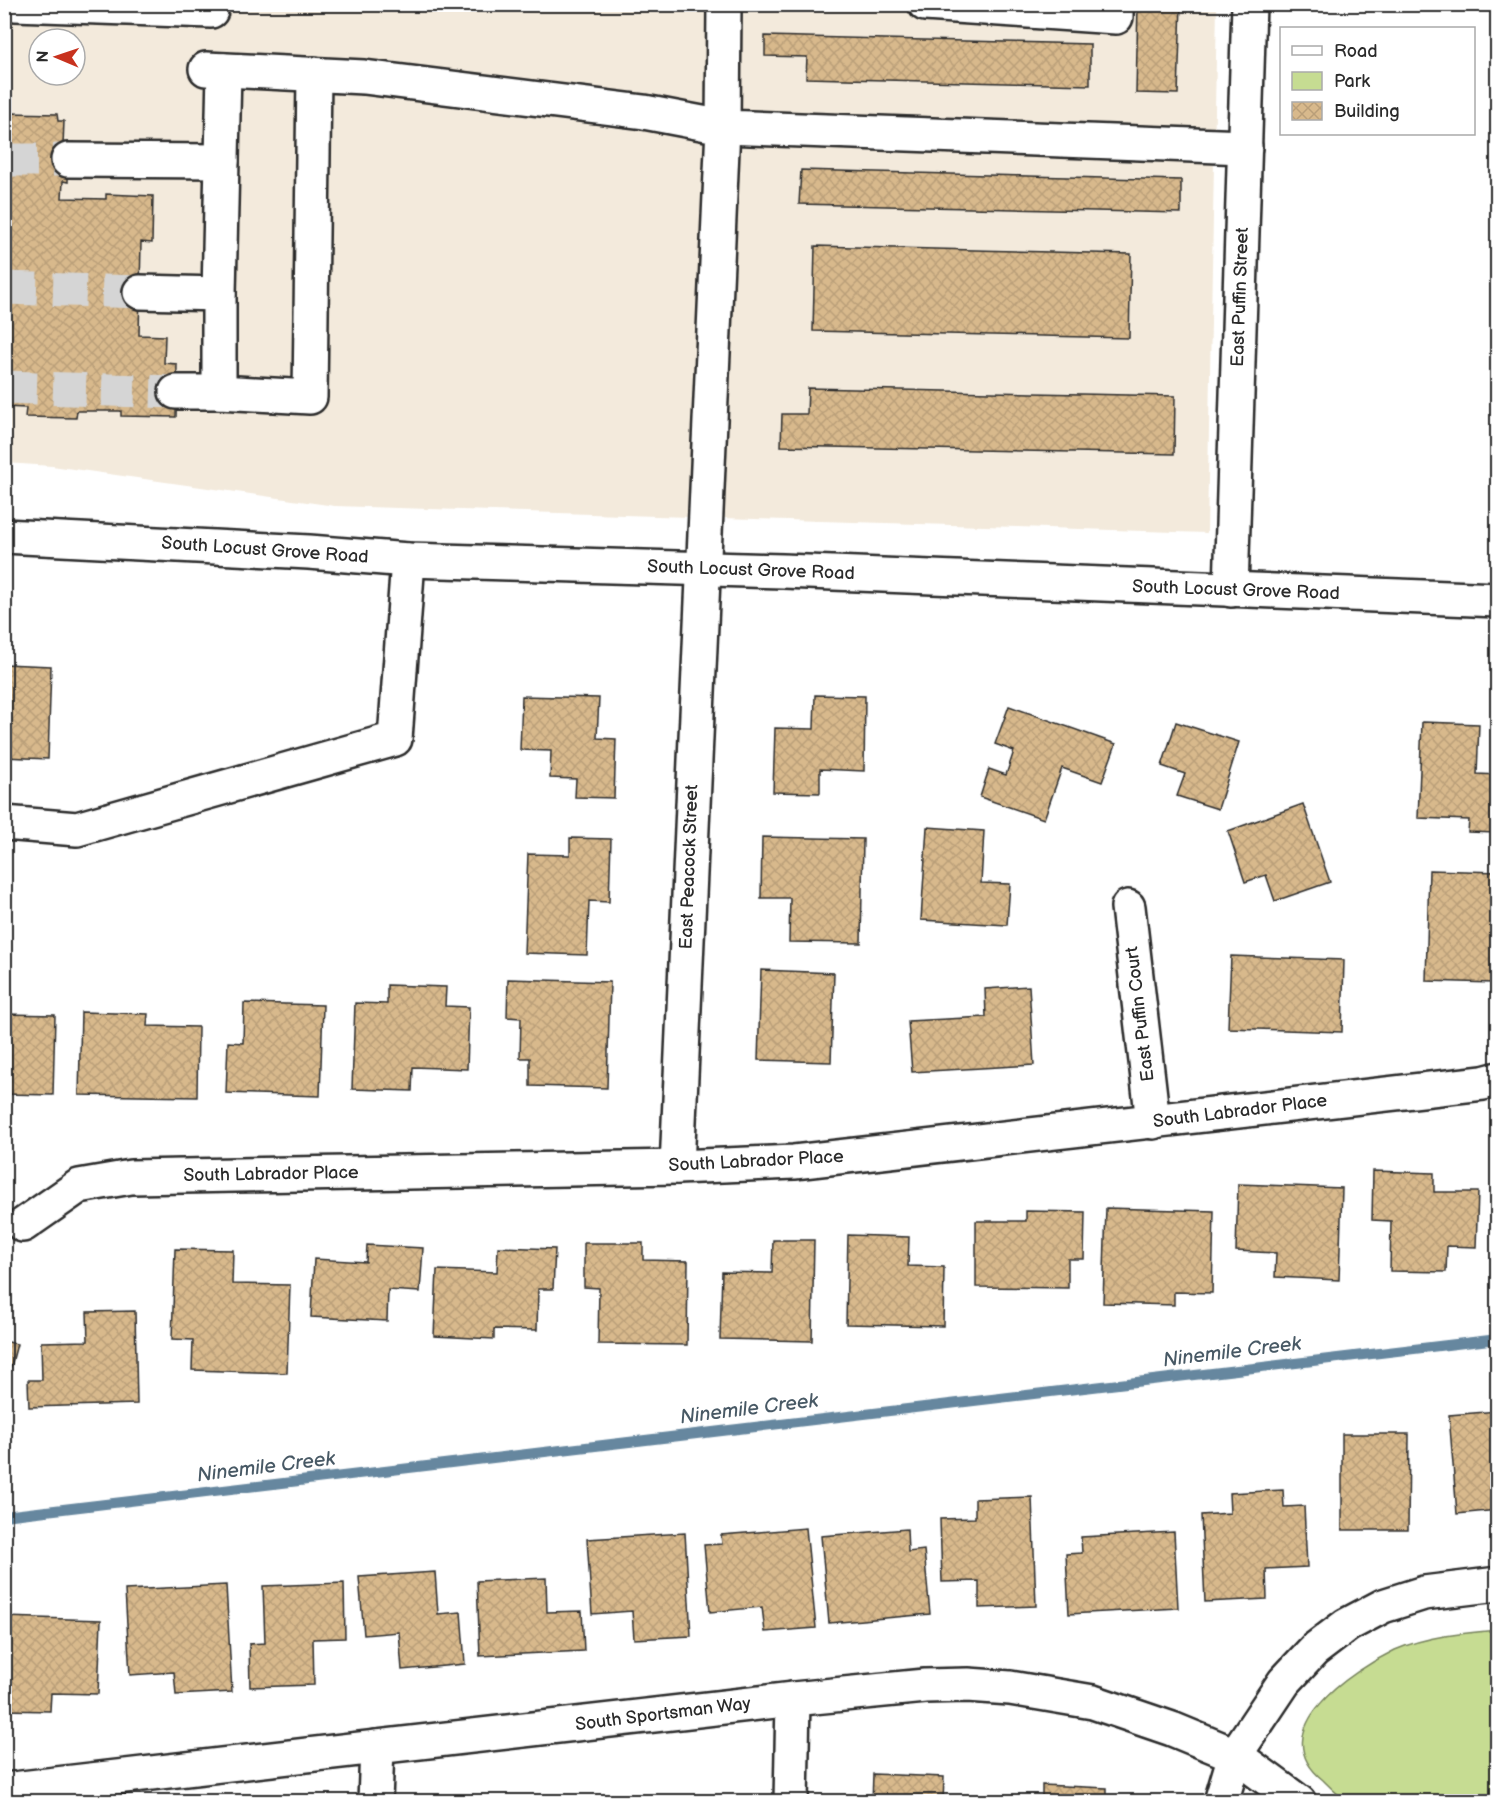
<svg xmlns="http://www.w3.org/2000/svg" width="1502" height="1806" viewBox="0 0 1502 1806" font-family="'Balsamiq Sans',sans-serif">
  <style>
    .built { fill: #f3eadc; fill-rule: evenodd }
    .green { fill: #c6dc92; stroke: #78845e; stroke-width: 1.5 }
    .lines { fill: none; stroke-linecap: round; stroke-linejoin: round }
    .stream { stroke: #66879f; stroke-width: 10 }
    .building { fill: url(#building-cross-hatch); stroke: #2b2b2b; stroke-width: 1.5 }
    .minor-tunnel { stroke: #d5d5d5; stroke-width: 33; stroke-dasharray: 33 16; stroke-linecap: butt }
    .minor-casing { stroke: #2b2b2b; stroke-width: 38 }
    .major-casing { stroke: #2b2b2b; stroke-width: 38 }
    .minor { stroke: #fff; stroke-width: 33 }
    .major { stroke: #fff; stroke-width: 33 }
    .labels { text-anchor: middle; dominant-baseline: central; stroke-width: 4.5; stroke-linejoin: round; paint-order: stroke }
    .street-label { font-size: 18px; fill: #2b2b2b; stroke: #fff }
    .water-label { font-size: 20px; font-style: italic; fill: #485965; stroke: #fff }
  </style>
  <defs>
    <pattern id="building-cross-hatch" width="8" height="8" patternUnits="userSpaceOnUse" patternTransform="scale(1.5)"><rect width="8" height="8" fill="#d8b98c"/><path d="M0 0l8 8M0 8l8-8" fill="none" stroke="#ba9f79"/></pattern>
  </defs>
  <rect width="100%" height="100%" fill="#fff"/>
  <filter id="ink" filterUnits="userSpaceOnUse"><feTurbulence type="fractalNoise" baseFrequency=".0167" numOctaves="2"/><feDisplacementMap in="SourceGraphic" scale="12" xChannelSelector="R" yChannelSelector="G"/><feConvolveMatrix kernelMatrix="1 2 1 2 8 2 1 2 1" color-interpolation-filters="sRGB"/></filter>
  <g filter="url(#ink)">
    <path class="built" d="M 4,5 L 1217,5 L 1207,533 L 335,506 L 52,466 L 5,463 ZM 39,39 L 75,39 L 75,75 L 39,75 Z"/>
    <path class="green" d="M 1497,1630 L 1497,1801 C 1458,1802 1419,1802 1379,1802 C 1371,1802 1355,1804 1348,1801 C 1339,1797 1330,1787 1323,1780 C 1262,1730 1352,1671 1395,1650 C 1427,1636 1463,1633 1497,1630 Z"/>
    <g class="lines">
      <polyline class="stream" points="4,1516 1498,1339"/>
    </g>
    <g class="building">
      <polygon points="1138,4 1181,4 1178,94 1136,93"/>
      <polygon points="765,36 1090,44 1090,85 806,78 807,57 765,56"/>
      <polygon points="7,113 57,114 58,121 64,121 63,145 68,146 68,182 63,181 62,198 106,199 106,194 153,196 152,243 141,242 139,335 165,336 164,363 177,364 176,417 121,416 121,411 77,411 76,418 25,417 26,408 4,407 4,143"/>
      <polygon points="801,170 1181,180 1181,213 799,204"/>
      <polygon points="815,246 1131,254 1129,338 813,331"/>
      <polygon points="808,388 1175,396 1174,454 781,446 782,414 807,414"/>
      <polygon points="4,664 51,666 48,759 4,757"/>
      <polygon points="815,695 865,696 864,771 820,769 820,793 773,792 775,728 814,729"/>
      <polygon points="522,696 599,698 597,738 616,739 614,798 575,797 576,779 550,778 551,751 520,750"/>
      <polygon points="1009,706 1116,744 1102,782 1062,768 1044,819 980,797 989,769 1006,775 1014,751 995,744"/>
      <polygon points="1176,722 1239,742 1218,809 1177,796 1185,774 1162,766"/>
      <polygon points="1422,722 1479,724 1477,774 1498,775 1498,833 1468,832 1469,820 1418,818"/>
      <polygon points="1303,804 1330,882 1275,901 1266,875 1245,882 1228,831"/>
      <polygon points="927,827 984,831 981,883 1010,884 1007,925 921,920"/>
      <polygon points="762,837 863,839 861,943 789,942 790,898 761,898"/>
      <polygon points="570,838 611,839 609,902 589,901 587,955 524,953 528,854 570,855"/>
      <polygon points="1429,870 1498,872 1498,908 1495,908 1493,983 1426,981"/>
      <polygon points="1231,956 1344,960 1342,1032 1228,1028"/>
      <polygon points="761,970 834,973 831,1062 758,1060"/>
      <polygon points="508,979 610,982 607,1088 530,1086 530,1058 520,1058 521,1018 507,1017"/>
      <polygon points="387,985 446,987 445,1006 469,1007 467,1069 413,1067 412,1091 352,1089 355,1003 387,1004"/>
      <polygon points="1029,986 1034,1065 912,1072 908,1021 986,1017 985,989"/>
      <polygon points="244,1003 323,1005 320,1096 226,1093 228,1042 243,1043"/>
      <polygon points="81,1012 148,1014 147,1026 198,1027 197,1097 79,1095"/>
      <polygon points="4,1014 55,1015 53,1095 4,1094"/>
      <polygon points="1373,1171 1434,1173 1434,1192 1478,1192 1476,1247 1447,1246 1446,1272 1390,1271 1391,1221 1372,1220"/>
      <polygon points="1238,1184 1342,1188 1339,1280 1275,1277 1276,1253 1236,1251"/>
      <polygon points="1106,1208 1214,1211 1212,1293 1174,1292 1174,1305 1103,1303"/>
      <polygon points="1026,1211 1085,1212 1084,1259 1068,1259 1068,1288 976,1287 976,1221 1026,1221"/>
      <polygon points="848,1235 909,1237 908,1266 944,1267 943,1326 846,1324"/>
      <polygon points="773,1240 814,1240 812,1341 720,1339 722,1272 772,1273"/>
      <polygon points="584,1243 643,1243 643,1260 688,1261 687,1345 598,1344 599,1288 584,1287"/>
      <polygon points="367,1245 423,1248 420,1292 388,1290 387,1321 311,1317 314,1259 366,1262"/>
      <polygon points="498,1247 555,1249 553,1289 538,1289 537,1330 494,1329 494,1339 434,1336 437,1270 497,1272"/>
      <polygon points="175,1249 233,1250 232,1284 290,1285 287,1373 192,1370 193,1340 172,1339"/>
      <polygon points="135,1311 137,1404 29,1407 28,1380 42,1380 41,1342 88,1341 87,1312"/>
      <polygon points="4,1341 17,1344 4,1393"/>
      <polygon points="1498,1411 1498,1510 1457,1514 1449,1415"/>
      <polygon points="1342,1434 1409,1434 1408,1530 1342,1530"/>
      <polygon points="1283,1490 1284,1507 1304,1506 1307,1567 1266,1569 1267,1599 1205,1602 1201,1515 1230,1513 1229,1493"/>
      <polygon points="1032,1497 1036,1606 979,1608 979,1581 942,1582 940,1519 975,1518 975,1499"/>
      <polygon points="806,1528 816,1628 765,1632 762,1607 710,1612 704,1545 722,1544 721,1535"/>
      <polygon points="907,1529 908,1552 924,1550 930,1614 829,1623 821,1536"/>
      <polygon points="1174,1532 1178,1608 1069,1614 1066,1554 1082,1553 1081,1537"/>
      <polygon points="685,1533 691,1636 634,1639 632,1611 592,1614 587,1539"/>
      <polygon points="435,1572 438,1614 461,1612 465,1664 402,1670 399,1632 364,1635 359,1577"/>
      <polygon points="546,1578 547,1612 582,1611 584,1651 480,1656 477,1581"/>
      <polygon points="344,1583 345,1638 313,1639 314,1685 250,1687 249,1644 265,1643 263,1586"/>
      <polygon points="226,1585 232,1692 176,1695 174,1672 130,1675 125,1590"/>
      <polygon points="4,1617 101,1620 98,1694 51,1693 50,1711 4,1710"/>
      <polygon points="873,1774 944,1777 943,1802 872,1802"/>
      <polygon points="1042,1785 1107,1788 1107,1802 1042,1802"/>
    </g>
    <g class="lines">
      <g class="minor-tunnel">
        <polyline points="4,160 68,160"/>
        <polyline points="4,288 140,292"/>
        <polyline points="4,387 176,392"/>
      </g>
      <g class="minor-casing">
        <g id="minor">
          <polyline points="15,4 211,11"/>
          <polyline points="724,4 723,127 1245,147"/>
          <polyline points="925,4 1116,17 1116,4"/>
          <polyline points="206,69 364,77 644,112 723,127 677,1167"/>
          <polyline points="68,160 222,161"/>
          <polyline points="140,292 219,294"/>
          <polyline points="176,392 219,392 219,294 224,70"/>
          <polyline points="219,392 310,397 314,74"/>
          <polyline points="1231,590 1249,4"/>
          <polyline points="4,823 77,829 395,739 408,560"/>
          <polyline points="1128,907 1153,1122"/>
          <polyline points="23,1225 79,1186 131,1177 677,1167 794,1162 1483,1083 1498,1079"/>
          <polyline points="4,1790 793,1699 925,1686 968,1685 1010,1688 1093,1702 1172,1729 1235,1755 1299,1802"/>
          <polyline points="375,1802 377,1747"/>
          <polyline points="791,1802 793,1699"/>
          <polyline points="1221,1802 1235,1755 1284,1682 1314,1650 1347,1625 1383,1606 1424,1593 1498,1584"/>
        </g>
      </g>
      <g class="major-casing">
        <polyline id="major" points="4,536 309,552 408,560 783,571 1498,600"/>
      </g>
      <use href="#minor" class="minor"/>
      <use href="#major" class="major"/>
    </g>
  </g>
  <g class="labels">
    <g class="street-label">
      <text transform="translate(1240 297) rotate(-88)">East Puffin Street</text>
      <text transform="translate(265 550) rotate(4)">South Locust Grove Road</text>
      <text transform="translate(751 570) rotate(2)">South Locust Grove Road</text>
      <text transform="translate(1236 590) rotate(2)">South Locust Grove Road</text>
      <text transform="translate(689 867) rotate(-88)">East Peacock Street</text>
      <text transform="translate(1140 1014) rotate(-97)">East Puffin Court</text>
      <text transform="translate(1240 1111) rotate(-7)">South Labrador Place</text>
      <text transform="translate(756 1161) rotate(-3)">South Labrador Place</text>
      <text transform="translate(271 1174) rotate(-1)">South Labrador Place</text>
      <text transform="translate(663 1714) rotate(-7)">South Sportsman Way</text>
    </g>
    <g class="water-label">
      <text transform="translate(1232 1352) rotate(-7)">Ninemile Creek</text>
      <text transform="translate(749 1409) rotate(-7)">Ninemile Creek</text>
      <text transform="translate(266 1467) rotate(-7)">Ninemile Creek</text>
    </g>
  </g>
  <rect width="1502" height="1806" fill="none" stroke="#fff" stroke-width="24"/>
  <rect x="12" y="12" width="1478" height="1782" fill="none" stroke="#2b2b2b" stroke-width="2" filter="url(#ink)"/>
  <rect x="1280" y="27" width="195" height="108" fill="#ffffff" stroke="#aaaaaa" stroke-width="1.5"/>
  <rect x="1292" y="46" width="30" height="9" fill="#ffffff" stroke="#aaaaaa" stroke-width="1.5"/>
  <text x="1334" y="57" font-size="18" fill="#2b2b2b">Road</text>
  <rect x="1292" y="72" width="30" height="18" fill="#c6dc92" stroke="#aaaaaa" stroke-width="1.5"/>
  <text x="1334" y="87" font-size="18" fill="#2b2b2b">Park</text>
  <rect x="1292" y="102" width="30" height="18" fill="url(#building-cross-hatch)" stroke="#aaaaaa" stroke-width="1.5"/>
  <text x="1334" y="117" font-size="18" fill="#2b2b2b">Building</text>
  <g transform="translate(57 57) rotate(272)"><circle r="28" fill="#ffffff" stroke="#aaaaaa" stroke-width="1.5"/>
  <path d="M0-4.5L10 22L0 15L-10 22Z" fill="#c8321e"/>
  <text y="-9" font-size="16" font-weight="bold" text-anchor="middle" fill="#2b2b2b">N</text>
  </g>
</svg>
